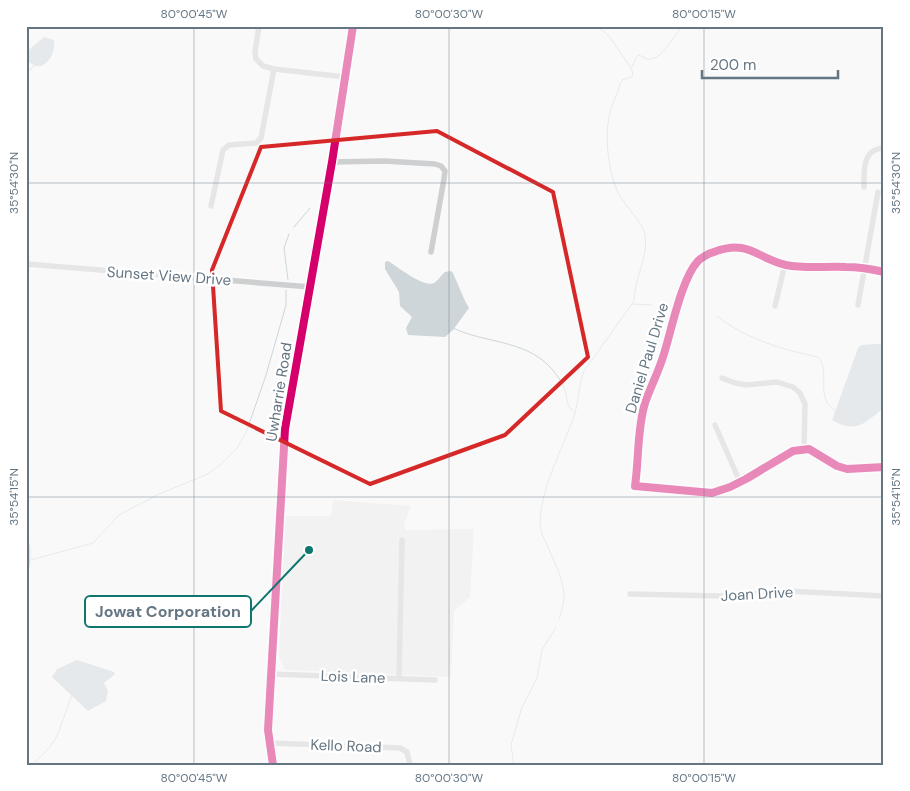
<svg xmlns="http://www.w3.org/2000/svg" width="910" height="791" viewBox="0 0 910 791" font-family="'DM Sans',sans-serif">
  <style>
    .built { fill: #e8e9e9 }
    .water { fill: #ced6d9 }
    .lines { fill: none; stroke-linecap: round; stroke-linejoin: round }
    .stream { stroke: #ced6d9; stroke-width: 1 }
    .river { stroke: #ced6d9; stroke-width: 9 }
    .minor { stroke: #cecfd0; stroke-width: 5.5 }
    .cycleway-casing { stroke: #fff; stroke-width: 11 }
    .cycleway { stroke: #d6006c; stroke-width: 8 }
    .marked { fill: none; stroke: #d62828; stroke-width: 4; stroke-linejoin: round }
    .ticks { fill: none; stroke: #657683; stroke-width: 1; stroke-opacity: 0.45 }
    .labels { text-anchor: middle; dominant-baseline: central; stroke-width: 5; stroke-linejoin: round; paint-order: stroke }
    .street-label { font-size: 15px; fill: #657683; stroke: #fff }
    .leader { fill: none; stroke: #0f766e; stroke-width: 2 }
    .callout-dot { fill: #0f766e; stroke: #fff; stroke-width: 2 }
    .callout { fill: #fff; stroke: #0f766e; stroke-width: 2 }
    .callout-label { font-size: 16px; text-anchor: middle; font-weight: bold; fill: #657683 }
    .neatline { fill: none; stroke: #657683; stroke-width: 2 }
    .ticks-label { font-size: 12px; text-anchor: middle; fill: #657683 }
  </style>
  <rect width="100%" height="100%" fill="#f9f9f9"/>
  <polygon class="built" points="333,500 411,506 404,524 406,530 474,529 470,597 454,611 451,677 285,670 279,657 285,516 331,516"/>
  <g class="water">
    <path d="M 44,37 L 54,40 C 55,52 51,61 41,66 L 35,66 L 26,60 L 26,52 Z"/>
    <path d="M 388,261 C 397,266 423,288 434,283 C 438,281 441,275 445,272 L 451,271 L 453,273 L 465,301 L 469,308 L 453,330 L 445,337 L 408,335 L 406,328 L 412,317 L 400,306 L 399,292 L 385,269 L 385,262 Z"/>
    <path d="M 874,344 L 884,344 L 884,408 C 863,424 857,434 832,420 L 858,348 L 861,345 Z"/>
    <polygon points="77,660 114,672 115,674 104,683 108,691 106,701 88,711 52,677 57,669"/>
  </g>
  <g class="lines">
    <g class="stream">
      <path d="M 632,67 L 637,56 L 639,55 C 642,56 644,58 647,59 C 661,62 674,36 682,26"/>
      <polyline points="26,70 31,69 35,64"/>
      <polyline points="294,227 310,208"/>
      <polyline points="288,280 284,248 289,234"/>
      <polyline points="632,304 652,305"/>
      <path d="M 717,316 C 748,340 781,349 818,357 C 832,372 813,398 836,411"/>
      <path d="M 453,328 C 484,343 524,340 549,366 C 555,372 561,380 564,388 C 569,399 564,403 574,412"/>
      <polyline points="27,561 93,543 119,515 159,494 208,474 220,465 237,448 246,433 266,375 286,305 286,290"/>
      <path d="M 559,619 C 571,589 559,575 548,547 C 544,539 540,531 540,522 C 541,487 563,448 574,416 C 579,401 578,386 584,371 L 634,301 C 634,278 649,257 645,234 C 644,225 625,205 620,196 C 608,175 604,135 610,113 C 612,103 618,94 620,84 L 622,80 L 632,77 L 633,74 L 631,68 L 609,36 L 597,26"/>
      <polyline points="32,765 50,747 57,736 72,695"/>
      <polyline points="514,765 511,745 522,707 537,678 542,650 556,627"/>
    </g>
    <polyline class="river" points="26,547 26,564"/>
    <g class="minor">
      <polyline points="259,26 255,52 256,59 263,66 274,69 345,77"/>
      <polyline points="332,162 384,161 435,164 441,166 445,171 444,179 431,252"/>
      <path d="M 864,187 C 864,171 862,149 884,148"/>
      <polyline points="211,206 223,150 229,145 256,143 261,138 274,69"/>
      <polyline points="26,264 311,287"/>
      <path d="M 884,272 C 871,269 859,267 846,267 C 826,266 806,269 786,265 C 756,258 749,239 714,252 C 709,253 701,258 698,261 C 681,279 671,333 663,357 C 658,373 650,388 645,403 C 637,429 639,459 635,486 L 712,493 L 730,487 L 746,479 L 793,451 L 809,449 L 837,466 L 847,469 L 884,467"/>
      <polyline points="858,305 878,192"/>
      <polyline points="775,306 785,264"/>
      <polyline points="722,378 735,383 746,385 777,382 793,387 800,393 805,404 804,449"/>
      <polyline points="715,425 740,482"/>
      <polyline points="630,594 721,596 788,591 884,596"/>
      <polyline points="271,674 435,680"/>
      <polyline points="399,678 402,540"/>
      <polyline points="270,743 400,748 407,752 410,765"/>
      <polyline points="273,765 268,730 285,429 332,162 353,26"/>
    </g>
    <g class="cycleway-casing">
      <g id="cycleway">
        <path d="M 884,272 C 871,269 859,267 846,267 C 826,266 806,269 786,265 C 756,258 749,239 714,252 C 709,253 701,258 698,261 C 681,279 671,333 663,357 C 658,373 650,388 645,403 C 637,429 639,459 635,486 L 712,493 L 730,487 L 746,479 L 793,451 L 809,449 L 837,466 L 847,469 L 884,467"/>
        <polyline points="273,765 268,730 285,429 332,162 353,26"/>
      </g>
    </g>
    <use href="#cycleway" class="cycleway"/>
  </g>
  <path d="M0 0H910V791H0ZM 437,131 L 553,192 L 588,357 L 505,435 L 370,484 L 221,411 L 212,270 L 261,147 Z" fill="#f9f9f9" fill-opacity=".55" fill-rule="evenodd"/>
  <path class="marked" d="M 437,131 L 553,192 L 588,357 L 505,435 L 370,484 L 221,411 L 212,270 L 261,147 Z"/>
  <path class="ticks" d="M 194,26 L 194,765M 449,26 L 449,765M 704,26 L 704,765M 26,183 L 884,183M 26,497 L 884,497"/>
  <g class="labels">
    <g class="street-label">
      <text transform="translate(169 276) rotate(4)">Sunset View Drive</text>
      <text transform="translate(647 358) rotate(-73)">Daniel Paul Drive</text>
      <text transform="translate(279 392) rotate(-81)">Uwharrie Road</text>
      <text transform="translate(757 594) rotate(-3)">Joan Drive</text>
      <text transform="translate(353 677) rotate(2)">Lois Lane</text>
      <text transform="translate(346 746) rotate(2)">Kello Road</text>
    </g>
  </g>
  <path class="leader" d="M309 550L251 611"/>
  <circle class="callout-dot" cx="309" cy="550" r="5"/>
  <rect class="callout" x="85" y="596" width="166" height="31" rx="5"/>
  <g class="callout-label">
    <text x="168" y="617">Jowat Corporation</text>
  </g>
  <rect width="910" height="791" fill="none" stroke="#ffffff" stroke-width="55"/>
  <path d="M702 70v8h136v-8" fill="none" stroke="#657683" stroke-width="2.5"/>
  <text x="710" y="70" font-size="15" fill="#657683" stroke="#ffffff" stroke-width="4" paint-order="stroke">200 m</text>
  <rect x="28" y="28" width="854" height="736" class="neatline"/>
  <g class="ticks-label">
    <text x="194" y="18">80°00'45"W</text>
    <text x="449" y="18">80°00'30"W</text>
    <text x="704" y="18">80°00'15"W</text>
    <text transform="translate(14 183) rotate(-90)" y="4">35°54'30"N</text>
    <text transform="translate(896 183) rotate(-90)" y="4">35°54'30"N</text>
    <text transform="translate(14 497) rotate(-90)" y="4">35°54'15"N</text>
    <text transform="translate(896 497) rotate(-90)" y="4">35°54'15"N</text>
    <text x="194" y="782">80°00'45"W</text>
    <text x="449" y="782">80°00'30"W</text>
    <text x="704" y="782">80°00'15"W</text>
  </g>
</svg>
